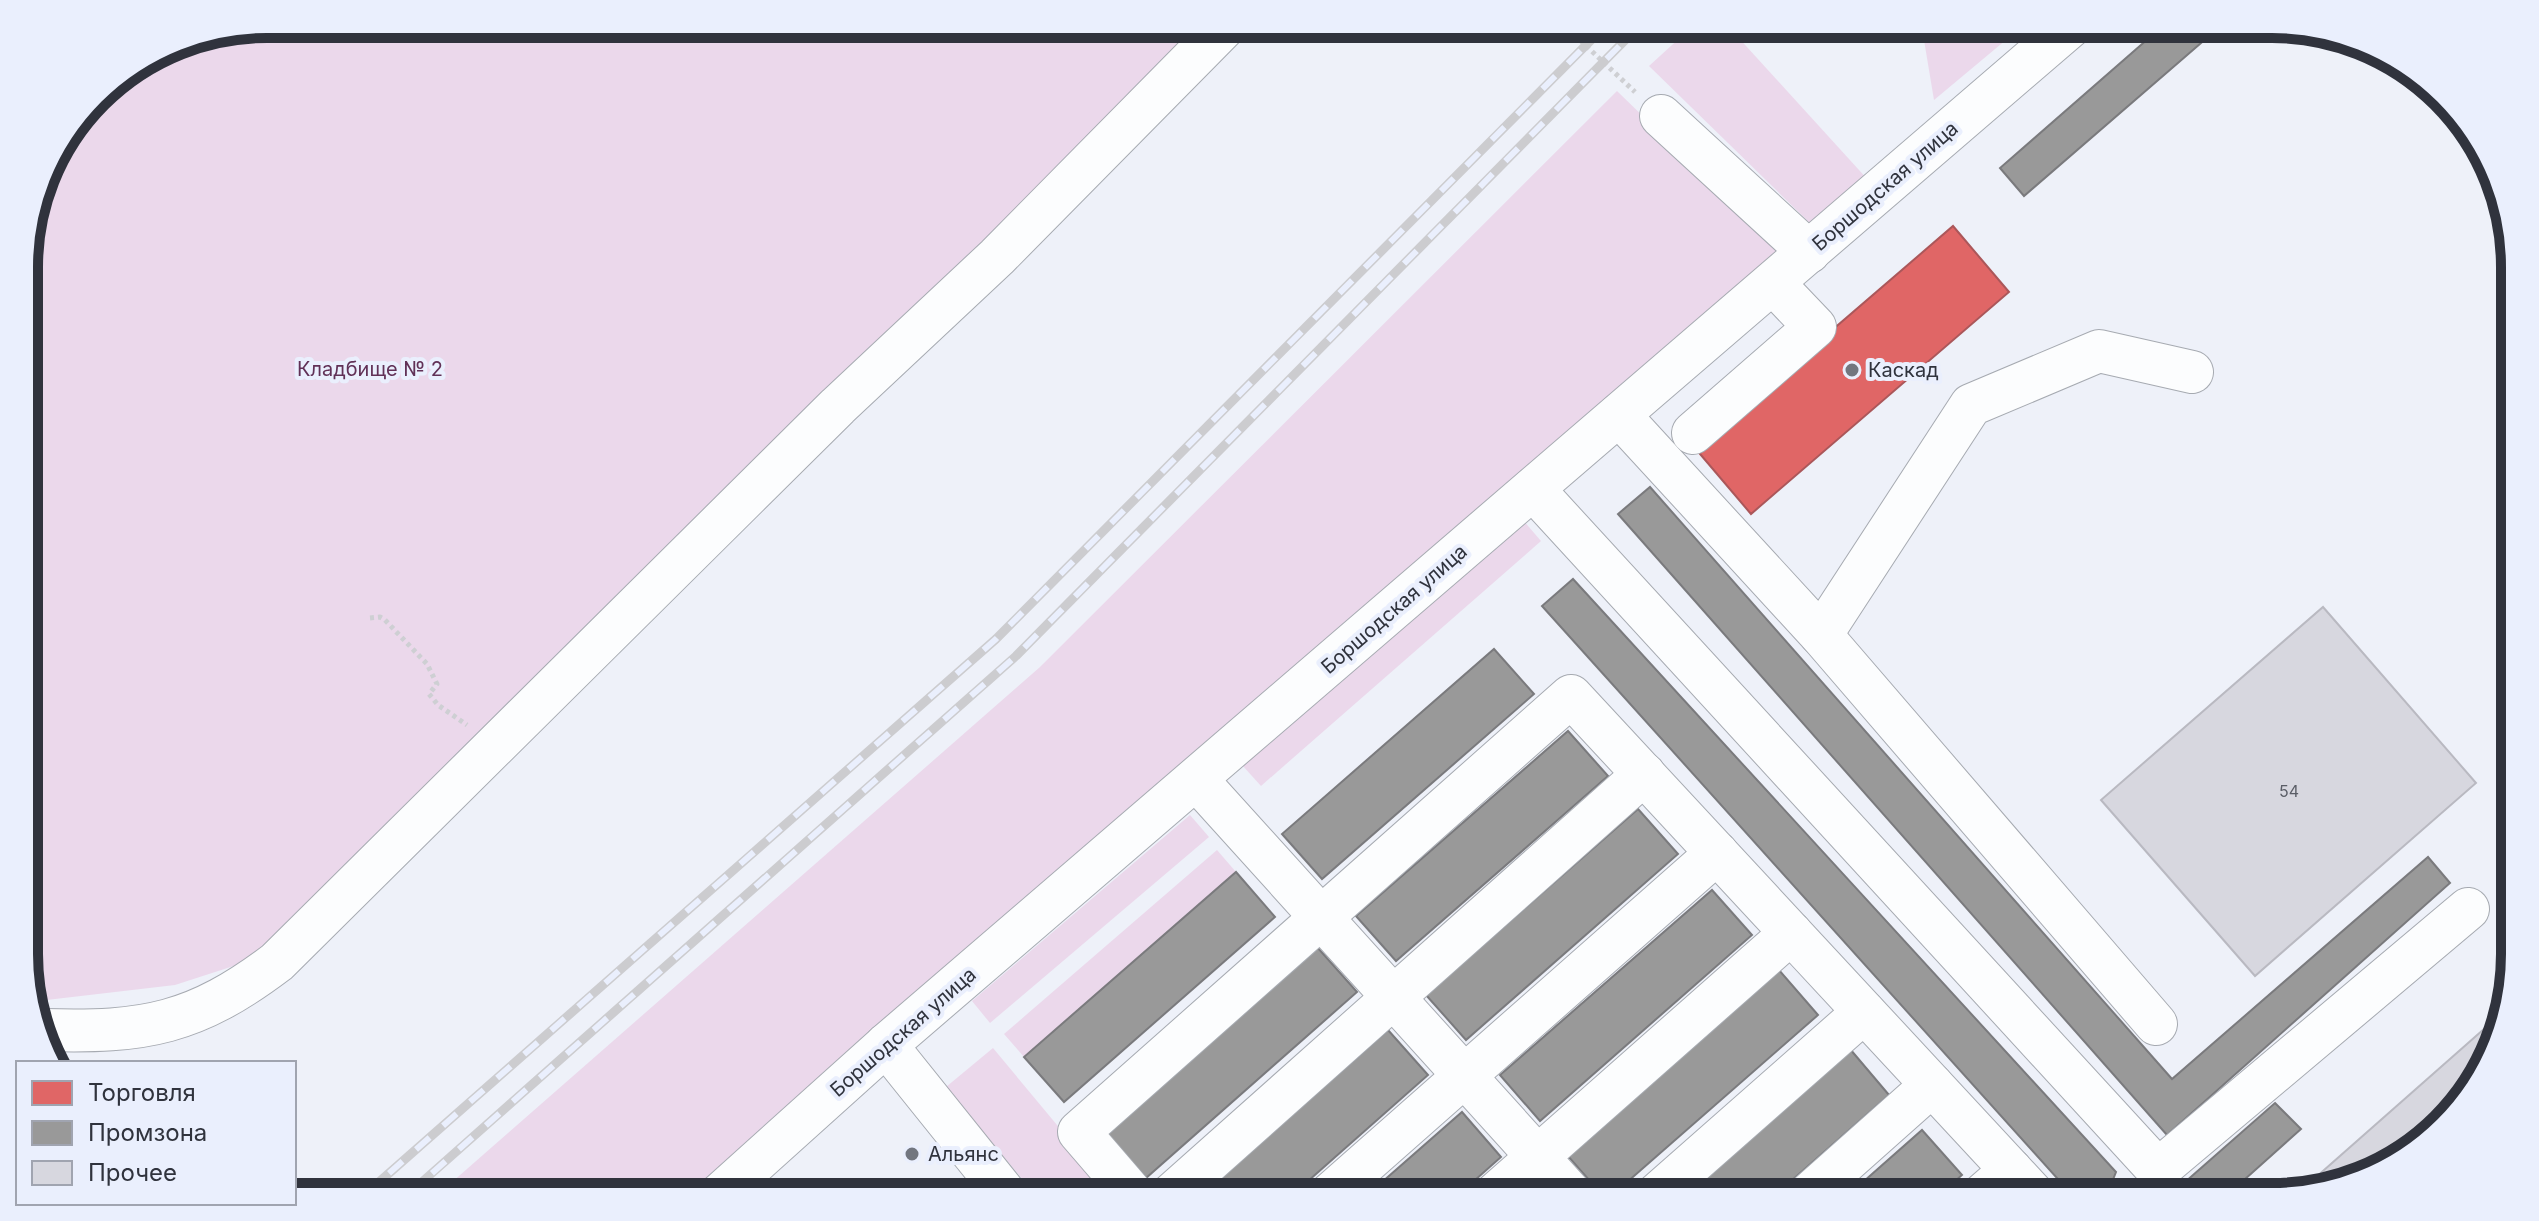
<svg xmlns="http://www.w3.org/2000/svg" width="2539" height="1221" viewBox="0 0 2539 1221" font-family="Inter,sans-serif">
  <style>
    .green { fill: #ebd8eb }
    .shops { fill: #e06666; stroke: #ab575a; stroke-width: 2 }
    .industry { fill: #999; stroke: #7a7a7d; stroke-width: 2 }
    .building { fill: #d7d7df; stroke: #b9b9c1; stroke-width: 2 }
    .lines { fill: none; stroke-linecap: round; stroke-linejoin: round }
    .minor-casing { stroke: #a6aab1; stroke-width: 44 }
    .path { stroke: #cecfd3; stroke-width: 5; stroke-dasharray: 4 4; stroke-linecap: butt }
    .minor { stroke: #fcfdfe; stroke-width: 42 }
    .rail-casing { stroke: #cccccf; stroke-width: 9 }
    .rail { stroke: #eaeffd; stroke-width: 6; stroke-dasharray: 18; stroke-linecap: butt }
    .poi-dot { fill: #72767f; stroke: #eaeffd; stroke-width: 3 }
    .labels { text-anchor: middle; dominant-baseline: central; stroke-width: 8; stroke-linejoin: round; paint-order: stroke }
    .number-label { font-size: 16px; fill: #5a5d66 }
    .street-label { font-size: 20px; fill: #30333d; stroke: #eaeffd }
    .park-label { font-size: 20px; fill: #613157; stroke: #eaeffd }
    .poi-label { font-size: 20px; fill: #30333d; stroke: #eaeffd; text-anchor: start }
    .rim { fill: none; stroke: #30333d; stroke-width: 10 }
  </style>
  <rect width="100%" height="100%" fill="#eef1f9"/>
  <g class="green">
    <polygon points="267,24 1199,24 786,445 271,954 175,985 38,1001 32,1000 26,986 25,251 49,160 106,85 174,42"/>
    <polygon points="1695,24 1726,24 1869,181 1816,229 1649,66"/>
    <polygon points="1935,24 2025,24 1934,100 1923,34"/>
    <polygon points="1617,91 1787,256 698,1197 435,1197 1040,667"/>
    <polygon points="1522,519 1541,541 1261,786 1242,765"/>
    <polygon points="1190,815 1209,837 990,1023 972,1001"/>
    <polygon points="1217,850 1236,872 1024,1057 1004,1034"/>
    <polygon points="993,1048 1117,1197 1037,1197 946,1087"/>
  </g>
  <polygon class="shops" points="1953,226 2009,292 1751,514 1695,448"/>
  <g class="industry">
    <polygon points="2165,24 2223,24 2024,196 2000,168"/>
    <polygon points="1650,487 2172,1079 2428,857 2450,883 2167,1135 1618,514"/>
    <polygon points="1573,579 2116,1172 2106,1197 2074,1197 1542,606"/>
    <polygon points="1494,649 1534,694 1322,879 1282,834"/>
    <polygon points="1568,731 1608,776 1396,961 1356,916"/>
    <polygon points="1638,809 1678,854 1466,1040 1426,995"/>
    <polygon points="1236,872 1275,917 1064,1102 1024,1057"/>
    <polygon points="1712,890 1752,935 1540,1121 1500,1075"/>
    <polygon points="1317,947 1357,992 1146,1178 1106,1133"/>
    <polygon points="1778,969 1818,1015 1610,1197 1604,1197 1567,1155"/>
    <polygon points="1388,1030 1428,1075 1290,1197 1199,1197"/>
    <polygon points="1850,1049 1889,1095 1773,1197 1682,1197"/>
    <polygon points="2275,1103 2301,1129 2225,1197 2168,1197"/>
    <polygon points="1462,1112 1501,1157 1456,1197 1365,1197"/>
    <polygon points="1922,1130 1962,1175 1937,1197 1846,1197"/>
  </g>
  <g class="building">
    <polygon points="2323,607 2476,783 2255,976 2101,800"/>
    <polygon points="2501,1014 2490,1061 2407,1156 2298,1193"/>
  </g>
  <g class="lines">
    <g class="minor-casing">
      <g id="minor">
        <polyline points="1661,116 1809,252"/>
        <polyline points="1619,415 1821,635 2156,1024"/>
        <polyline points="1693,433 1815,327 1773,283"/>
        <polyline points="1533,489 2158,1170 2468,909"/>
        <polyline points="1821,635 1971,405 2099,351 2192,372"/>
        <polyline points="1196,779 1574,1197"/>
        <path d="M 44,1030 C 145,1033 195,1024 277,962 L 838,406 L 997,257 L 1227,24"/>
        <polyline points="886,1045 1008,1197"/>
        <polyline points="717,1197 886,1045 2073,24"/>
        <polyline points="1135,1197 1079,1132 1571,696 2036,1197"/>
        <polyline points="1169,1197 1644,774"/>
        <polyline points="1327,1197 1717,853"/>
        <polyline points="1492,1197 1791,933"/>
        <polyline points="1654,1197 1864,1012"/>
        <polyline points="1806,1197 1932,1085"/>
        <polyline points="1980,1197 2011,1170"/>
      </g>
    </g>
    <g class="path">
      <polyline points="1563,24 1635,92"/>
      <polyline points="370,618 380,617 385,620 427,664 437,684 429,694 438,705 467,725"/>
    </g>
    <use href="#minor" class="minor"/>
    <g class="rail-casing">
      <g id="rail">
        <polyline points="362,1197 996,639 1607,24"/>
        <polyline points="405,1197 1016,656 1641,24"/>
      </g>
    </g>
    <use href="#rail" class="rail"/>
  </g>
  <g class="poi-dot">
    <circle cx="1852" cy="370" r="8"/>
    <circle cx="912" cy="1154" r="8"/>
  </g>
  <g class="labels">
    <g class="number-label">
      <text x="2289" y="791">54</text>
    </g>
    <g class="street-label">
      <text transform="translate(1885 186) rotate(-41)">Боршодская улица</text>
      <text transform="translate(1394 609) rotate(-41)">Боршодская улица</text>
      <text transform="translate(903 1032) rotate(-41)">Боршодская улица</text>
    </g>
    <g class="park-label">
      <text x="370" y="369">Кладбище № 2</text>
    </g>
    <g class="poi-label">
      <text x="1868" y="370">Каскад</text>
      <text x="928" y="1154">Альянс</text>
    </g>
  </g>
  <path d="M0 0H2539V1221H0ZM267 38H2272A229 229 0 0 1 2501 267V954A229 229 0 0 1 2272 1183H267A229 229 0 0 1 38 954V267A229 229 0 0 1 267 38Z" fill="#eaeffd" fill-rule="evenodd"/>
  <path class="rim" d="M267 38H2272A229 229 0 0 1 2501 267V954A229 229 0 0 1 2272 1183H267A229 229 0 0 1 38 954V267A229 229 0 0 1 267 38Z"/>
  <rect x="16" y="1061" width="280" height="144" fill="#eaeffd" stroke="#a0a4b0" stroke-width="2"/>
  <rect x="32" y="1081" width="40" height="24" fill="#e06666" stroke="#a0a4b0" stroke-width="2"/>
  <text x="88" y="1101" font-size="24" fill="#30333d">Торговля</text>
  <rect x="32" y="1121" width="40" height="24" fill="#999999" stroke="#a0a4b0" stroke-width="2"/>
  <text x="88" y="1141" font-size="24" fill="#30333d">Промзона</text>
  <rect x="32" y="1161" width="40" height="24" fill="#d7d7df" stroke="#a0a4b0" stroke-width="2"/>
  <text x="88" y="1181" font-size="24" fill="#30333d">Прочее</text>
</svg>
